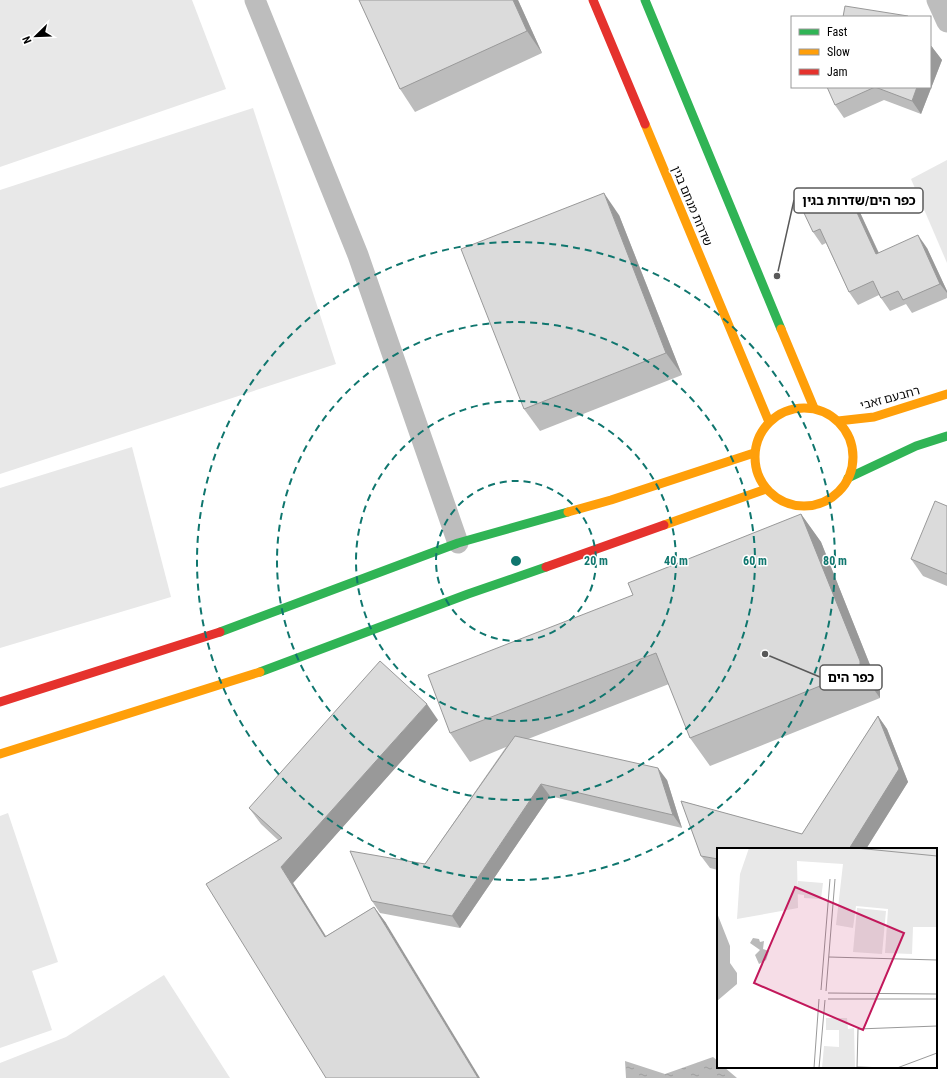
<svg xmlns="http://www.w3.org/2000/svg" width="947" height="1078" viewBox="0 0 947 1078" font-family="'Roboto Condensed','Noto Sans Hebrew',sans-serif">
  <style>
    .green { fill: #e8e8e8 }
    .water { fill: url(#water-ripples) }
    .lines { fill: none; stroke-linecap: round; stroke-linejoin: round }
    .street { stroke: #bdbdbd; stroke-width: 21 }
    .fast { stroke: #30b455; stroke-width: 9 }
    .slow { stroke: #ff9f0a; stroke-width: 9 }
    .jam { stroke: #e5322d; stroke-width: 9 }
    .wall { fill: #bcbcbc }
    .shaded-wall { fill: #999 }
    .building { fill: #dbdbdb; stroke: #999 }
    .ring { fill: none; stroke: #0f766e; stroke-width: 2; stroke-dasharray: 7 5 }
    .labels { text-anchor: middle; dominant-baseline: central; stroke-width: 3; stroke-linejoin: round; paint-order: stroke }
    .street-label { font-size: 12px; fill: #000; stroke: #fff }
    .inset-road { fill: none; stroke: #999; stroke-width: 1 }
    .view { fill: #c2185b; fill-opacity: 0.15; stroke: #c2185b; stroke-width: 2 }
    .inset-edge { fill: none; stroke: #000; stroke-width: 2 }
    .centre { fill: #0f766e; stroke: #fff; stroke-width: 2 }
    .ring-label { font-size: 12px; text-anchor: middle; font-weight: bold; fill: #0f766e; stroke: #fff; stroke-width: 3; stroke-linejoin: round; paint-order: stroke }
    .leader { fill: none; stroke: #595959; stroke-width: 1.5 }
    .callout-dot { fill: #595959; stroke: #fff; stroke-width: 1.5 }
    .callout { fill: #fff; stroke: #595959; stroke-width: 1.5 }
    .callout-label { font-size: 13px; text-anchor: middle; font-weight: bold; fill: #000 }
  </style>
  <defs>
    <pattern id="water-ripples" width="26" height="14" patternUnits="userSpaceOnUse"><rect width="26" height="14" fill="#bababa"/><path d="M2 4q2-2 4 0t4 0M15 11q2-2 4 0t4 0" fill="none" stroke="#9e9e9e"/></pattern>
  </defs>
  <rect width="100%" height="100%" fill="#fff"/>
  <g class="green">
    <polygon points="0,0 192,0 226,89 0,167"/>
    <polygon points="253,108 336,364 0,474 0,190"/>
    <polygon points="947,160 947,263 911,179"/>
    <polygon points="132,447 171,597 0,648 0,488"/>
    <polygon points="8,813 58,962 32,971 52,1030 0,1048 0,816"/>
    <polygon points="164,975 230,1078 0,1078 0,1063 66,1037"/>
  </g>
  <polygon class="water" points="713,1057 718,1061 718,1067 724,1067 737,1078 626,1078 625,1061 665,1074"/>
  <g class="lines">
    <g class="street">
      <polyline points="255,0 358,255 458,543"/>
      <polyline points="937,0 947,22"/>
    </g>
    <g class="fast">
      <polyline points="645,0 781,329"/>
      <polyline points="848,478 916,446 947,436"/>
      <polyline points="220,632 458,543 568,512"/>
      <polyline points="260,672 468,594 546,567"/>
    </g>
    <g class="slow">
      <polyline points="645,124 769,422"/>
      <polyline points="781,329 814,408"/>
      <circle cx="804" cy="457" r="49"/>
      <polyline points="838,421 874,417 947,394"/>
      <polyline points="568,512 611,500 754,453"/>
      <polyline points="664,525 766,489"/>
      <polyline points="0,754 260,672"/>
    </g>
    <g class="jam">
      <polyline points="593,0 645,124"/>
      <polyline points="546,567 664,525"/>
      <polyline points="0,702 220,632"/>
    </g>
  </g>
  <g class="wall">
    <polygon points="359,0 518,0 542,53 415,112 400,89"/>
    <polygon points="932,47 942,60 921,114 884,100 844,118 835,105"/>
    <polygon points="857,206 879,253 927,248 947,291 947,298 912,313 906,304 890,311 881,298 879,295 858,305 849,292 826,243 822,245 813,232"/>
    <polygon points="619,215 682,375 540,431 524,409"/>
    <polygon points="947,506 947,586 923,576 911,559"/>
    <polygon points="801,514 821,542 880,690 880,698 710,766 690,738 669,684 528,739 667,780 682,828 550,796 460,928 380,913 372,901 425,864 506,747 470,762 450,733 633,595"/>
    <polygon points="878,716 887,729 908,782 866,849 718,849 718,870 710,868 701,856 681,801 802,834"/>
    <polygon points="438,720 293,883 326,936 374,907 386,923 326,1078 278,840 261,824 249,808"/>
  </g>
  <g class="shaded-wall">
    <polygon points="513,0 518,0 542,53 527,31"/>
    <polygon points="932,47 942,60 921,114 912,101 917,87 930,87 930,53"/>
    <polygon points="604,193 619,215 682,375 666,353"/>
    <polygon points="848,193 857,206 885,267 876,254"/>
    <polygon points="918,235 927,248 947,291 947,293 940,284"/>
    <polygon points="801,514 821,542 880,690 880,698 860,670"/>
    <polygon points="427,704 438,720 293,883 336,953 325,937 281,867"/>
    <polygon points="878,716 887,729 908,782 866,849 849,849"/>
    <polygon points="658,768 667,780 682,828 673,815"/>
    <polygon points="541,784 550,796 460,928 452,916"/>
    <polygon points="374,907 386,923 480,1078 478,1078"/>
  </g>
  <g class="building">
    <polygon points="359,0 513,0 527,31 400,89"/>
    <polygon points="845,6 908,16 908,17 843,17"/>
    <polygon points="930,46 932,47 930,53"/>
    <polygon points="827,87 917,87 912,101 875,87 835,105"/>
    <polygon points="604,193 666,353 524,409 461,249"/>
    <polygon points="848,193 876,254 918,235 940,284 903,300 898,291 881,298 873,281 849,292 820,229 813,232 804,213"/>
    <polygon points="935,501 947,506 947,574 911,559"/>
    <polygon points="801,514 860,661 860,670 690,738 656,653 450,733 428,675 633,595 628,583"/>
    <polygon points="380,661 427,704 281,867 325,937 374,907 478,1078 326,1078 206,884 282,838 249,808"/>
    <polygon points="878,716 899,769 849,849 718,849 718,859 701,856 681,801 802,834"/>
    <polygon points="515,736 658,768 673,815 541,784 452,916 372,901 350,851 425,864"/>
  </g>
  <g class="ring">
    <circle cx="516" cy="561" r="80"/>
    <circle cx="516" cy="561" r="160"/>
    <circle cx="516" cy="561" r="239"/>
    <circle cx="516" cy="561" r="319"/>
  </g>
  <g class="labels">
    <g class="street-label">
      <text transform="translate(692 206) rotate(67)">שדרות מנחם בגין</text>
      <text transform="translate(890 398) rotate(-15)">רחבעם זאבי</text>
    </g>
  </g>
  <g transform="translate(717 848)">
    <rect width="220" height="220" fill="#fff"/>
    <path d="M 32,0 L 220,0 L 220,79 L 196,79 L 195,106 L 168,105 L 171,61 L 139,58 L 136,80 L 119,77 L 126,16 L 80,13 L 81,60 L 20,71 L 23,26 ZM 81,33 L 106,35 L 104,51 L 87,50 L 87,47 L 80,46 ZM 140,60 L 169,63 L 165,106 L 136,104 ZM 109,170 L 130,170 L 131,181 L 137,180 L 138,220 L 105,220 L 107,198 L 122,199 L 122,182 L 109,182 Z" fill="#e8e8e8"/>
    <path d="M 0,65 L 13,98 L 13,115 L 20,125 L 20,136 L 0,153 ZM 36,90 L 42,91 L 43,94 L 47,93 L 46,101 L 52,103 L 49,112 L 42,116 L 38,107 L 43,102 L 33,95 Z" fill="#bababa"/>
    <path class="inset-road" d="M 139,0 L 220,8M 112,109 L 220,112M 104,142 L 113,31M 109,143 L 118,31M 111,145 L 220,146M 111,151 L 220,151M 140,219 L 170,220M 97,220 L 102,151M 102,220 L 108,152M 140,220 L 141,181 L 220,178M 180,220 L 220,205"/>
    <path class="view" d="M 78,39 L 187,85 L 146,182 L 37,135 Z"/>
    <rect width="220" height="220" class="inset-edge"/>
  </g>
  <circle cx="516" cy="561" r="6" class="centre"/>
  <g class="ring-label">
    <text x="596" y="565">20 m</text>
    <text x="676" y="565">40 m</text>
    <text x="755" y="565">60 m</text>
    <text x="835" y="565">80 m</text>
  </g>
  <path class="leader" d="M777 276L794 200M765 654L820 677"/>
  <g class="callout-dot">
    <circle cx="777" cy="276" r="4"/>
    <circle cx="765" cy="654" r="4"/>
  </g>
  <g class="callout">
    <rect x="794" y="188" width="129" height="25" rx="4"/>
    <rect x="820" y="665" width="62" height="25" rx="4"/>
  </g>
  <g class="callout-label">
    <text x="859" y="205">כפר הים/שדרות בגין</text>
    <text x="851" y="682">כפר הים</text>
  </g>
  <rect x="791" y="16" width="140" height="72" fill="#ffffff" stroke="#999999"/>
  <rect x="799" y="29" width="20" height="6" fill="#30b455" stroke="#999999"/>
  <text x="827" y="36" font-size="12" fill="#000000">Fast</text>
  <rect x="799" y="49" width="20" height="6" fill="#ff9f0a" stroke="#999999"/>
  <text x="827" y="56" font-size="12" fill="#000000">Slow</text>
  <rect x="799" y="69" width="20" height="6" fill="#e5322d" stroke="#999999"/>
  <text x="827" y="76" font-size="12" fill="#000000">Jam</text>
  <g transform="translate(36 36) rotate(247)" stroke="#ffffff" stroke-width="3" paint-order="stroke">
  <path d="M0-3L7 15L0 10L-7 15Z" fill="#000000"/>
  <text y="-6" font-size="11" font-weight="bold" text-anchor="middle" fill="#000000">N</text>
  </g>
</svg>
